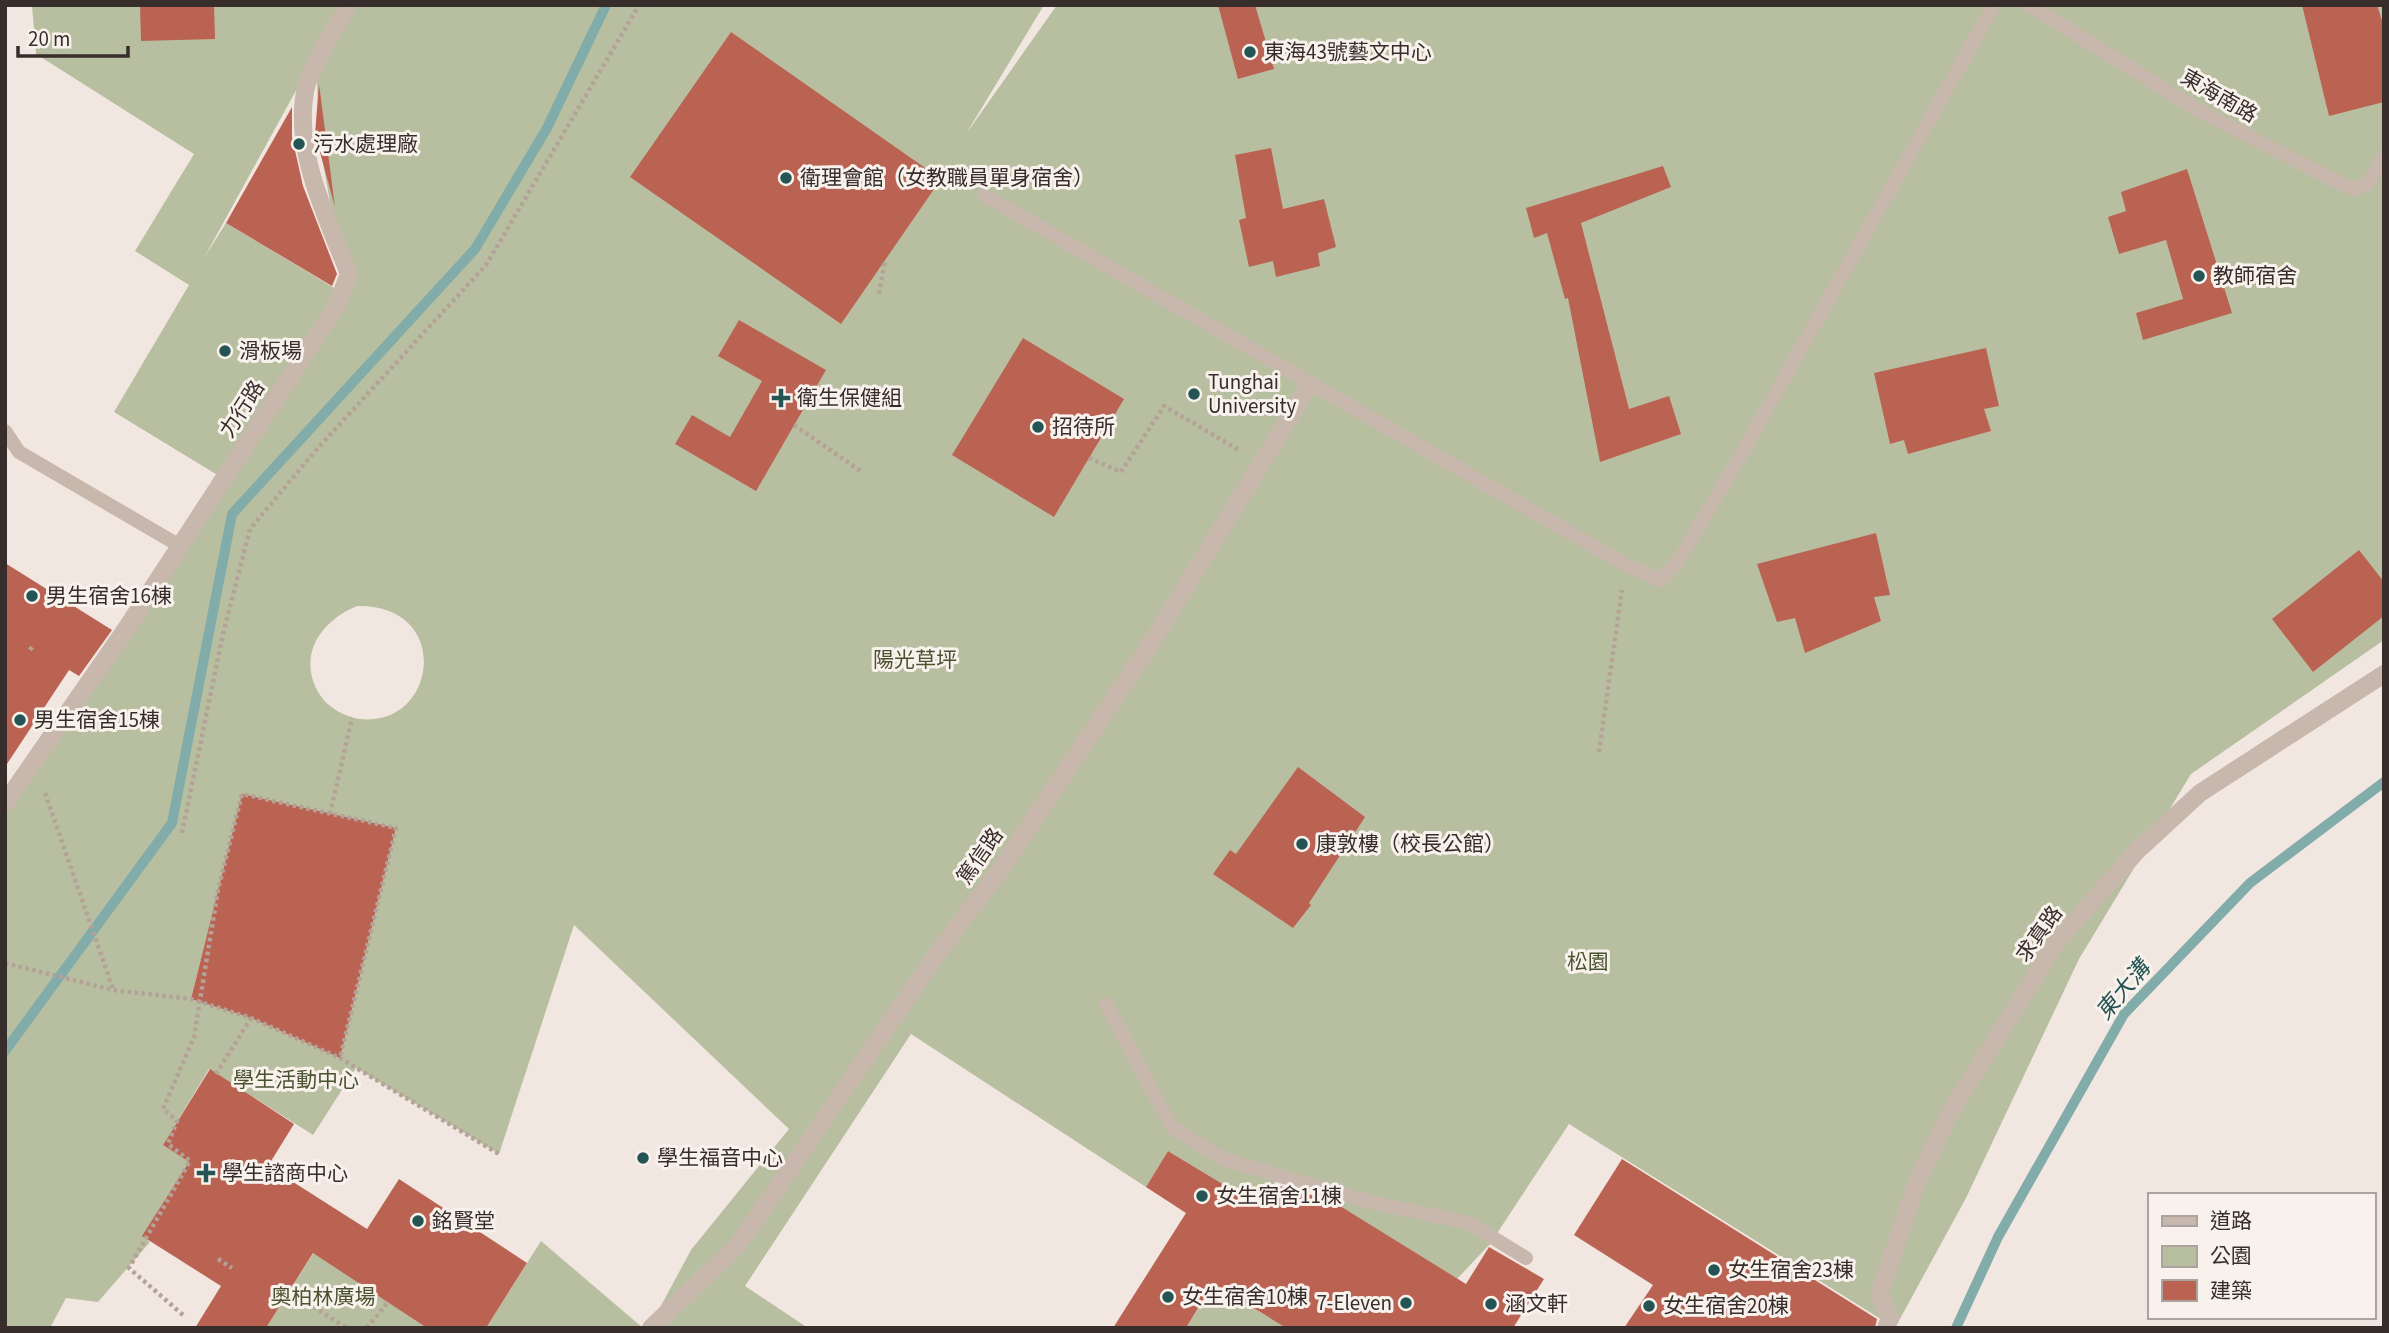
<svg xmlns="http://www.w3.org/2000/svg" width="2389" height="1333" viewBox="0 0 2389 1333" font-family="'Source Sans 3','Noto Sans TC',sans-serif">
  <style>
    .green { fill: #b8bfa1; fill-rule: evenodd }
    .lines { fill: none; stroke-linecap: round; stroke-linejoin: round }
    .stream { stroke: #81acaa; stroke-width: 10 }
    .building { fill: #bb6353 }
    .path { stroke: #b4a197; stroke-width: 4.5; stroke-dasharray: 3.5 3.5; stroke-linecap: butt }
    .service { stroke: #c8b7ac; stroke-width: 14 }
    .minor { stroke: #c8b7ac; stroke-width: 18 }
    .poi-dot { fill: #245554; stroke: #f9f2ec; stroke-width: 2.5 }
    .labels { text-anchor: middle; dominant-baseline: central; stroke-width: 6; stroke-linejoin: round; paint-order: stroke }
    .poi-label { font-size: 21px; fill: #372d2b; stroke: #f9f2ec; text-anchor: start }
    .street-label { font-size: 21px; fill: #372d2b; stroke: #f9f2ec }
    .park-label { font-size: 21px; fill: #4a5330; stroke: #f9f2ec }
    .water-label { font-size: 23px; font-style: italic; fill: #245554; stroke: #f9f2ec }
  </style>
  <rect width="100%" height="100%" fill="#f1e7e0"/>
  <g class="green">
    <path d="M 32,5 L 343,5 L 204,258 L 226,223 L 336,289 L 344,278 L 320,147 L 316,64 L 346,5 L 1044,5 L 966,134 L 1057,5 L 2384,5 L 2384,640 L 2191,774 L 2079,959 L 1966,1198 L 1895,1328 L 1569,1124 L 1490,1244 L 1457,1279 L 1283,1171 L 1259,1206 L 1168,1151 L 1146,1187 L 911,1034 L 745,1286 L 808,1328 L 649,1328 L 691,1250 L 789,1129 L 574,925 L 499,1154 L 356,1068 L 313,1135 L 209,1069 L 163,1145 L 189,1162 L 143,1236 L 150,1242 L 98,1302 L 66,1298 L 50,1328 L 5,1328 L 5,792 L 224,479 L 114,412 L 189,285 L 135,251 L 194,154 L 36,54 ZM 357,606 C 454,604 437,728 360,719 C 346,717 328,708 320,695 C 296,657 320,621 357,606 ZM 242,795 L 396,829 L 340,1058 L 251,1018 L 191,999 Z"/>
    <polygon points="541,1241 643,1328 486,1328"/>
    <polygon points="314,1252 427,1328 266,1328"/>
    <polygon points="1213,1283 1286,1328 1186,1328"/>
  </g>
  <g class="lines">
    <g class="stream">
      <polyline points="5,1051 172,823 232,514 475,249 547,128 606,5"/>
      <polyline points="1956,1328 1998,1237 2124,1014 2250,883 2384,782"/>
    </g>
  </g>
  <g class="building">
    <polygon points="140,5 214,5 215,39 141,41"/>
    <polygon points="1218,5 1255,5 1274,69 1238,79"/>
    <polygon points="2302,5 2377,5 2384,27 2384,102 2329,116"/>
    <polygon points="731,32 941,179 841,324 630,177"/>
    <polygon points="319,84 335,207 315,134"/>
    <polygon points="292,107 292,137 303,186 337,274 332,286 226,223"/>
    <polygon points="1271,148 1283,209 1324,199 1336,247 1318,253 1320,266 1276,277 1273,261 1249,267 1239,220 1246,218 1235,155"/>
    <polygon points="1663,166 1671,187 1581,223 1629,409 1669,396 1681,434 1600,462 1568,298 1565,299 1547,233 1534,238 1526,208"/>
    <polygon points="2187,169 2232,313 2143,340 2136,313 2183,299 2166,240 2119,254 2108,217 2126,211 2121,192"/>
    <polygon points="739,320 826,370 756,491 675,444 692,415 730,437 762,381 718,356"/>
    <polygon points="1023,338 1124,399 1054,517 952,455"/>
    <polygon points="1986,348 1999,406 1984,409 1991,431 1908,454 1904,440 1890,444 1874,373"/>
    <polygon points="1876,533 1890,595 1874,597 1881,621 1805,653 1795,618 1777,622 1757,564"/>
    <polygon points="2359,550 2384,582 2384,616 2313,672 2272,619"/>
    <polygon points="5,563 112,630 79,676 69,670 5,767"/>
    <polygon points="1298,767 1365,817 1309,903 1311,905 1293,928 1213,874 1230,850 1236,854"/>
    <polygon points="242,794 396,828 340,1058 251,1018 191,999"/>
    <polygon points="210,1069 294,1124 268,1166 367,1229 399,1179 527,1263 486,1328 427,1328 313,1253 266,1328 195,1328 221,1286 142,1236 189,1162 163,1145"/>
    <polygon points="1168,1151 1259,1206 1273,1184 1332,1201 1466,1284 1489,1247 1544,1279 1513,1328 1286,1328 1213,1283 1186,1328 1113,1328 1186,1213 1146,1187"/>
    <polygon points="1622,1159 1877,1319 1875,1328 1624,1328 1653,1285 1574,1235"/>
  </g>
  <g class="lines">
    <g class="path">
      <polyline points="879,294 885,260"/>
      <polyline points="794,425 862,472"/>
      <polyline points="1089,458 1121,472 1164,406 1239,450"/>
      <polyline points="30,650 32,647"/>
      <polyline points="1599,752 1622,590"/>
      <polyline points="45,793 113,989"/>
      <polyline points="330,814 352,718"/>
      <polyline points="182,833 223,634 250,529 316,450 486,265 639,5"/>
      <polyline points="5,963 113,990 191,999 251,1018 340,1058 499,1154"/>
      <polyline points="216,1074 251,1018"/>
      <polyline points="218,1259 232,1268"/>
      <polyline points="290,1291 346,1328"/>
      <polyline points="183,1315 129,1268 190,1161 168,1144 177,1121 163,1109 194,1037 218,890 242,794 396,828 340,1058"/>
      <polyline points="1675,1316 1684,1304"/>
      <polyline points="367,1328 388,1302"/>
    </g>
    <g class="service">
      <polyline points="2029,5 2196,109 2338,182 2354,189 2367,184 2384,157"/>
      <polyline points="984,195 1626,565 1660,580 1677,563 1738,460 1994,5"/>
      <polyline points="5,431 19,452 180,546"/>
      <polyline points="1106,1004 1172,1127 1222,1159 1370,1202 1469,1223 1526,1258"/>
    </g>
    <g class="minor">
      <path d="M 5,803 L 126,629 L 337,305 L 349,274 C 327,217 292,150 306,87 C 312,63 336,29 348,5"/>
      <polyline points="651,1328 738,1245 939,951 1000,870 1153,640 1310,384"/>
      <polyline points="1886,1328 1890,1318 1879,1295 1916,1184 1949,1114 2058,940 2136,852 2200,793 2384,674"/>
    </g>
  </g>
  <g class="poi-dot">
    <circle cx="1250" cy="52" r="7"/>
    <circle cx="299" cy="144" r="7"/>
    <circle cx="786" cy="178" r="7"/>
    <circle cx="2199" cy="276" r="7"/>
    <circle cx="225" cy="351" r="7"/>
    <circle cx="1194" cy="394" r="7"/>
    <path d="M777.5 387.5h7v7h7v7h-7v7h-7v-7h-7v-7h7z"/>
    <circle cx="1038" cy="427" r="7"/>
    <circle cx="32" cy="596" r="7"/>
    <circle cx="20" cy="720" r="7"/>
    <circle cx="1302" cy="844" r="7"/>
    <circle cx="643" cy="1158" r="7"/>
    <path d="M202.5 1162.5h7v7h7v7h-7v7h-7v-7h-7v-7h7z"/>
    <circle cx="1202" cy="1196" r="7"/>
    <circle cx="418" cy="1221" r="7"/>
    <circle cx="1714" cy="1270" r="7"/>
    <circle cx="1168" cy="1297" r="7"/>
    <circle cx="1406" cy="1303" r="7"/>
    <circle cx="1491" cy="1304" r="7"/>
    <circle cx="1649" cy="1306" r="7"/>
  </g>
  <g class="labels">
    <g class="poi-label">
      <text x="1264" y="52">東海43號藝文中心</text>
      <text x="313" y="144">污水處理廠</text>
      <text x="800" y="178">衛理會館（女教職員單身宿舍）</text>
      <text x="2213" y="276">教師宿舍</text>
      <text x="239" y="351">滑板場</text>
      <text x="1208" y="382">Tunghai<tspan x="1208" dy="24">University</tspan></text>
      <text x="797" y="398">衛生保健組</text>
      <text x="1052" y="427">招待所</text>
      <text x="46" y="596">男生宿舍16棟</text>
      <text x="34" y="720">男生宿舍15棟</text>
      <text x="1316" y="844">康敦樓（校長公館）</text>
      <text x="657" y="1158">學生福音中心</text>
      <text x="222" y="1173">學生諮商中心</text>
      <text x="1216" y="1196">女生宿舍11棟</text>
      <text x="432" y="1221">銘賢堂</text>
      <text x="1728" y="1270">女生宿舍23棟</text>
      <text x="1182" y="1297">女生宿舍10棟</text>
      <text x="1392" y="1303" text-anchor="end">7-Eleven</text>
      <text x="1505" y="1304">涵文軒</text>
      <text x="1663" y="1306">女生宿舍20棟</text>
    </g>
    <g class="street-label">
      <text transform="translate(2219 96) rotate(30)">東海南路</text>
      <text transform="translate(242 409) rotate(-57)">力行路</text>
      <text transform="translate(980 856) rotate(-55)">篤信路</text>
      <text transform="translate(2039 934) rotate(-54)">求真路</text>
    </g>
    <g class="park-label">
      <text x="915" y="660">陽光草坪</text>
      <text x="1588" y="962">松園</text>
      <text x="296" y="1080">學生活動中心</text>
      <text x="323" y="1297">奧柏林廣場</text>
    </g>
    <g class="water-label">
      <text transform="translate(2123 990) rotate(-50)">東大溝</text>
    </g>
  </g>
  <rect width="2389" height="1333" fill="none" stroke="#372d2b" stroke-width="14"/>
  <rect x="2148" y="1193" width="228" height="126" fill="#f9f2ec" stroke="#aba39f" stroke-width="2"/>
  <rect x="2162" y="1216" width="35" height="10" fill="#c8b7ac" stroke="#aba39f" stroke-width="2"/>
  <text x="2210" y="1228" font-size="21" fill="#372d2b">道路</text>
  <rect x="2162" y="1246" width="35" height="21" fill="#b8bfa1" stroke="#aba39f" stroke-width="2"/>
  <text x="2210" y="1263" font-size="21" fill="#372d2b">公園</text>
  <rect x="2162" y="1280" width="35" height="21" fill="#bb6353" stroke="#aba39f" stroke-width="2"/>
  <text x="2210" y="1298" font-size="21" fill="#372d2b">建築</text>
  <path d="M18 46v10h110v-10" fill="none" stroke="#372d2b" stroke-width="3.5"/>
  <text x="28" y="46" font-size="21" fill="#372d2b" stroke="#f9f2ec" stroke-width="5" paint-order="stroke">20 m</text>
</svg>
